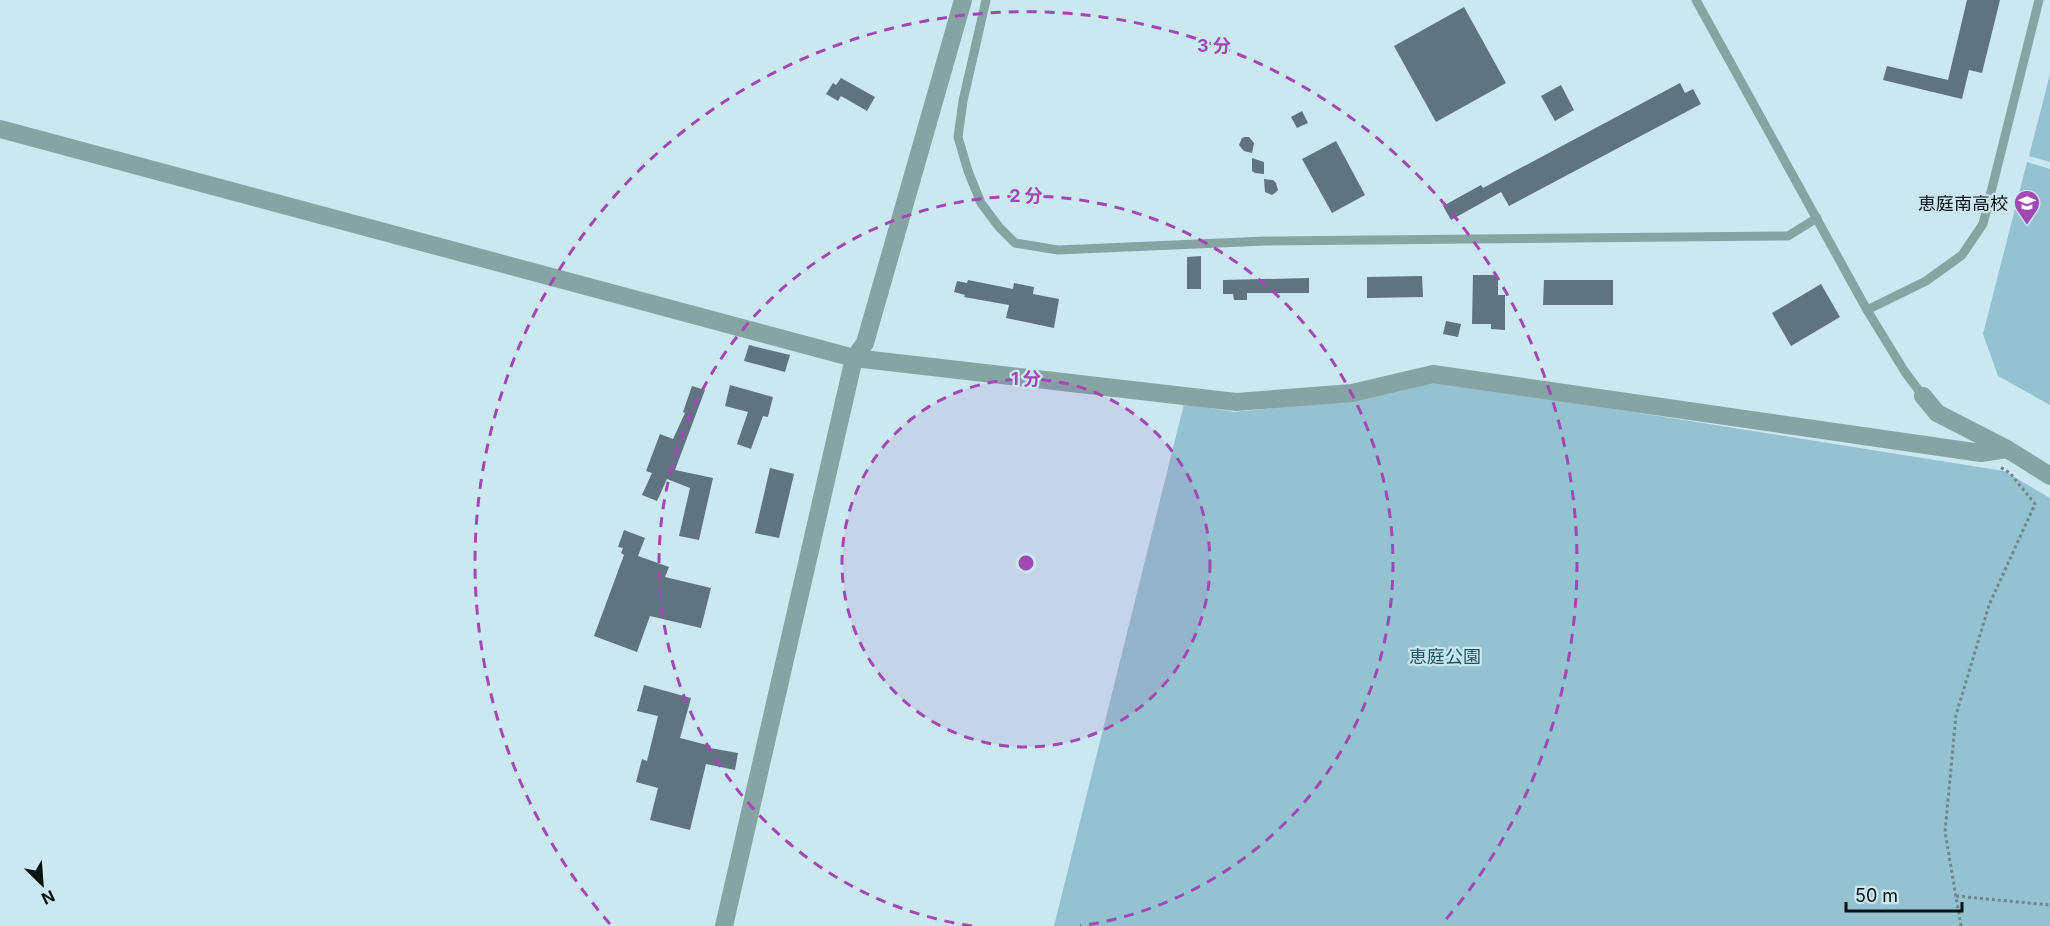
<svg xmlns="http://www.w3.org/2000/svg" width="2050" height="926" viewBox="0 0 2050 926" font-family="Inter,'Noto Sans JP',sans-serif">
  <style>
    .green { fill: #94c2d0 }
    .building { fill: #5f7381 }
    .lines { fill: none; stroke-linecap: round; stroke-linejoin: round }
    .path { stroke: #71858b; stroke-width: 3; stroke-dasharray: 3 3; stroke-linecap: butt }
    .service { stroke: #87a4a5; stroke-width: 9 }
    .minor { stroke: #87a4a5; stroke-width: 18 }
    .tertiary { stroke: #87a4a5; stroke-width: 18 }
    .ring { fill: none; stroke: #a148b3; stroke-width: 3; stroke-dasharray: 10 8 }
    .labels { text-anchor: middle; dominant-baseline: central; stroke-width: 4.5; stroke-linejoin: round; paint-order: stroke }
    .poi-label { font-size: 18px; fill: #081215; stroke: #cbe8f1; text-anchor: end }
    .park-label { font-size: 18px; fill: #1d5463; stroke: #cbe8f1 }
    .centre { fill: #a148b3; stroke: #cbe8f1; stroke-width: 3 }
    .ring-label { font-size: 18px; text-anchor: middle; font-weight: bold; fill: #a148b3; stroke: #cbe8f1; stroke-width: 4.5; stroke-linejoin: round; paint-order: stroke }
  </style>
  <rect width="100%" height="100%" fill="#cbe8f1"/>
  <g class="green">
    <polygon points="2050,74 2050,162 2029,156"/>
    <polygon points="2027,162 2050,169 2050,405 1998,376 1983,334"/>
    <polygon points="1432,380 2004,471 2050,498 2050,926 1054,926 1184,404 1234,412 1353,400"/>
  </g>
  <g class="building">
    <polygon points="1967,0 2000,0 1982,73 1969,70 1962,99 1883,80 1887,66 1948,80"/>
    <polygon points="1464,7 1506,83 1436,122 1394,46"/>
    <polygon points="841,78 875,97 867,111 841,96 838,101 826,94 833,83 836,85"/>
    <polygon points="1680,83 1685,93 1693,89 1701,104 1509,206 1501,192 1451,220 1443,206 1481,185 1483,188"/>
    <polygon points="1561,85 1574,110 1555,121 1541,96"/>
    <polygon points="1302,111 1308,123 1297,128 1291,117"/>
    <polygon points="1245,137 1249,137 1254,143 1252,153 1244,151 1239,145 1242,138"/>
    <polygon points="1336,141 1365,195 1332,213 1302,159"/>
    <polygon points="1252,158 1264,162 1264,174 1255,173 1252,171"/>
    <polygon points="1264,179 1273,180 1276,183 1278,190 1275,193 1272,195 1265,192"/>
    <polygon points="1201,256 1201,289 1187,289 1187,257"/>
    <polygon points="1473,275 1498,275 1498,295 1505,295 1505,330 1491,329 1491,324 1472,324"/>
    <polygon points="1422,276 1423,297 1367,298 1367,277"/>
    <polygon points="1309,278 1309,293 1247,293 1247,300 1234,300 1233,294 1223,294 1223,280"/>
    <polygon points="968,280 1013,289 1014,283 1034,287 1033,294 1059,299 1054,328 1006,318 1009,305 964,297 965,295 954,292 957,281 967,283"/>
    <polygon points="1544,280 1613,280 1613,305 1543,305"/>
    <polygon points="1821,284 1840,317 1791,346 1772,313"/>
    <polygon points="1446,321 1461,324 1458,337 1443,334"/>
    <polygon points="749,345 790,355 785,372 744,361"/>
    <polygon points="730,385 773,397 768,417 763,416 751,449 737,444 748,412 725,406"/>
    <polygon points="692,386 705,390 675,470 713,478 699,540 679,536 690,488 667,479 657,501 642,495 652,473 646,471 660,434 673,439 685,413 683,412"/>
    <polygon points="770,468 794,474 779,538 755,533"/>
    <polygon points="624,530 645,538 638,556 669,567 665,577 711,588 701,628 650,616 637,652 594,636 624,555 621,553 623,548 618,547"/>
    <polygon points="644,685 691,698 680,738 711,746 710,748 738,753 735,770 706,764 690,830 650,820 658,788 636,782 642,759 647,761 658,716 637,711"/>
  </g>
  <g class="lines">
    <g class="path">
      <polyline points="1956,896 2050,905"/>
      <polyline points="1961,926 1945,832 1956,715 1989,605 2035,504 2010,473 2000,467"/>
    </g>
    <g class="service">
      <polyline points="986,0 963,101 958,137 968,171 981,203 999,227 1015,243 1058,250 1266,241 1788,236 1817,218"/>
      <polyline points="1696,0 1867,310 1905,372 1923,396"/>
      <polyline points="1867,310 1926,281 1962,255 1983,224 2039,0"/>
    </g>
    <g class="minor">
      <polyline points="0,129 854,358 1236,402 1352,393 1433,374 1981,453 2007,449"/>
      <polyline points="724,926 854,358 865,343 963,0"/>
    </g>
    <polyline class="tertiary" points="1923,396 1937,413 2007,449 2050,476"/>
  </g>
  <circle cx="1026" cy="563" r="184" fill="#a148b3" fill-opacity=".12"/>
  <g class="ring">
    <circle cx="1026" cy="563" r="184"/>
    <path d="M972 926A367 367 0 1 1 1080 926"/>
    <path d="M610 924A551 551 0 1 1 1442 924"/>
  </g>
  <defs>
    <g id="school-pin" transform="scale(1.35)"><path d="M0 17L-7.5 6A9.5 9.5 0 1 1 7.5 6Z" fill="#a148b3" stroke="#cbe8f1"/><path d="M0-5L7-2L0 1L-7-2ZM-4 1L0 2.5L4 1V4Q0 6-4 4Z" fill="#fff"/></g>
  </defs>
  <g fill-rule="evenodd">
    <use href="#school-pin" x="2027" y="203"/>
  </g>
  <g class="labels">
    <g class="poi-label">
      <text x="2008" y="203">恵庭南高校</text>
    </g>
    <g class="park-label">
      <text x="1445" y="656">恵庭公園</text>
    </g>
  </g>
  <circle cx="1026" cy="563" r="9" class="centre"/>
  <g class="ring-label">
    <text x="1214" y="52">3 分</text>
    <text x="1026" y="202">2 分</text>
    <text x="1026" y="385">1 分</text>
  </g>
  <g transform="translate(42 884) rotate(155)" stroke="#cbe8f1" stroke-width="4.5" paint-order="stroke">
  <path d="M0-4.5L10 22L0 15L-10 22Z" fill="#081215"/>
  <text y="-9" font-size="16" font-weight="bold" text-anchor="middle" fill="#081215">N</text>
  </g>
  <path d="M1846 902v9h116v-9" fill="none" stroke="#081215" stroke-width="3"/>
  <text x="1855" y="902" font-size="18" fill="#081215" stroke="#cbe8f1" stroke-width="4.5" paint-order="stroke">50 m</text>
</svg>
